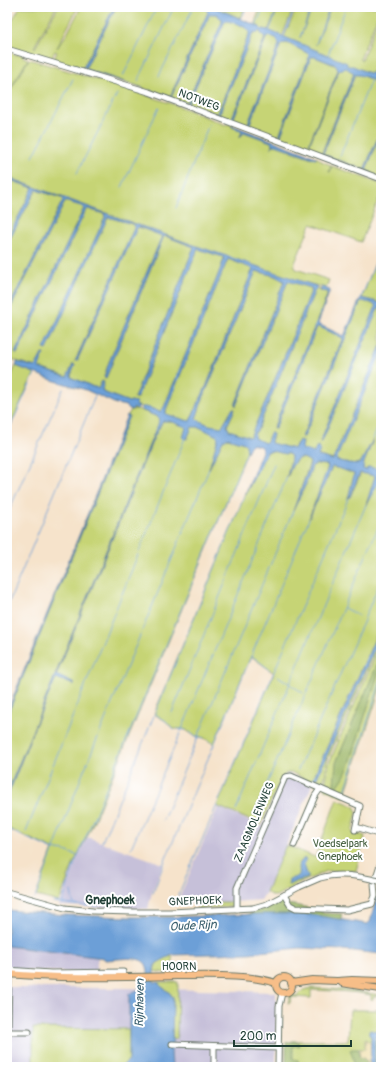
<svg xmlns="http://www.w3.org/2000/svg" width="388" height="1074" viewBox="0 0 388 1074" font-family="Pangolin,sans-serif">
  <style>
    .industrial { fill: #c6c0d9 }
    .green { fill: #c6d475; stroke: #728854 }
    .forest { fill: #9cb666; stroke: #5e7a4d }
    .sand { fill: #eeda9e; stroke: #868c69 }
    .water { fill: #6c9fd7; stroke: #466e86; fill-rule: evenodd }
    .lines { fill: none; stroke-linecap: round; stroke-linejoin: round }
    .stream { stroke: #6c9fd7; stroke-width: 1 }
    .minor-casing { stroke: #6a7769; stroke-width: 7 }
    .major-casing { stroke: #6a7769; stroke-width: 8 }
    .minor { stroke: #fff; stroke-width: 5 }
    .major { stroke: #f7be88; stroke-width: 6 }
    .minor-bridge-casing { stroke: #6a7769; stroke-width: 7; stroke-linecap: butt }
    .minor-bridge { stroke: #fff; stroke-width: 5 }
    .labels { text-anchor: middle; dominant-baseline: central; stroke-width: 4; stroke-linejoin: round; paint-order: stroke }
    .street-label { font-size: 11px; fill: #1f3d34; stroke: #fff }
    .park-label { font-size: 11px; fill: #496344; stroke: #fff }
    .neighbourhood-label { font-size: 12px; font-weight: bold; fill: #1f3d34; stroke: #fff }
    .water-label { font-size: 12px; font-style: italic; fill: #3a5f6d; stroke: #fff }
  </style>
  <rect width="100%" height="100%" fill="#fff"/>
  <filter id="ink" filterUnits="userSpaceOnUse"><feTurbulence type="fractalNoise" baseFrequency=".025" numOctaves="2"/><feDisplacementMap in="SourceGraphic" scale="8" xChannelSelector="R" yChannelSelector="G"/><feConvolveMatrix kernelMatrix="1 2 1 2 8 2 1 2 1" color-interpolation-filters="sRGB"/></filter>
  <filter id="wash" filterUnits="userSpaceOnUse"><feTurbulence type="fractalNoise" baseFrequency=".012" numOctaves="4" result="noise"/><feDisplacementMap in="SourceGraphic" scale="16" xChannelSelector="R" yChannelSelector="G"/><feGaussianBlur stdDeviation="0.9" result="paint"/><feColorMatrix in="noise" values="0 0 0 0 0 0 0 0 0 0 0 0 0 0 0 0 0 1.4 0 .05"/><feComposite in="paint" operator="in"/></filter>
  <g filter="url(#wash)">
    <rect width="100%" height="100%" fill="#f6e3cb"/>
    <g class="industrial">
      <polygon points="288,774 313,783 266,892 261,900 232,902 177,903 218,807 262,827 283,777"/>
      <polygon points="87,837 163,864 152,892 148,909 59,906 71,873"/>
      <polygon points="7,942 98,957 95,973 7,970"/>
      <polygon points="7,986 19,988 125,988 276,992 276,1067 7,1067"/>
    </g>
    <g class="green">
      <polygon points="20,7 56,7 34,47 35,48 58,7 78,7 57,48 67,34 81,7 114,7 83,68 60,63 60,61 54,59 57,52 55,51 51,58 31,52 25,52 7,46 7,29"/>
      <polygon points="116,7 199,7 204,8 208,12 170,97 85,69"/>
      <polygon points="214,7 245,7 240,18"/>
      <polygon points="261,7 278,7 268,30 264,29 262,30 260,28 260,27 256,25 256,19"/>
      <polygon points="279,7 294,7 282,36 269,31"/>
      <polygon points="297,7 311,7 300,38 313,7 329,7 316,45 331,7 381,7 360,59 362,60 381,11 381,78 375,75 374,73 375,69 374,69 373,72 369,73 353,66 354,73 321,154 280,138 311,57 315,57 336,66 338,70 309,144 310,143 339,70 346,63 284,37"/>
      <polygon points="210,14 218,14 222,19 222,22 187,103 173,99 171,97"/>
      <path d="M 225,21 C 232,21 245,26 249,31 L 249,34 L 217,115 L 188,104 Z"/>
      <polygon points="259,31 261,32 265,37 232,121 221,117 219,115 253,32"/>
      <polygon points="267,35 276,38 280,43 247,126 244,126 233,120"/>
      <polygon points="287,43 307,53 309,55 309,57 278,139 249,127 249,126 281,44"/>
      <polygon points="7,52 18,55 18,54 23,55 23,57 28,59 7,94"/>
      <polygon points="29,59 98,80 98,78 103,80 103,81 173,104 226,125 227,124 232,125 232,127 242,131 240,138 244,132 271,142 272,145 271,147 273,145 276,145 315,159 316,157 321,160 321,161 331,165 329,172 330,172 332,166 381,184 381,193 361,242 311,224 294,265 296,269 329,280 326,288 292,279 185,242 7,177 7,96"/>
      <polygon points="358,74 381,84 381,130 364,170 323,154 355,75"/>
      <polygon points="381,133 381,176 380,178 366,171"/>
      <polygon points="10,180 33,188 7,239 7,183"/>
      <polygon points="36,190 61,198 63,200 7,311 7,244"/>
      <polygon points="66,201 81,206 84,208 15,353 17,354 86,210 88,209 104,214 106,216 45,349 108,217 132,224 135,226 78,354 77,361 137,228 138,227 162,236 109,362 104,377 106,378 163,238 165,236 194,247 134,398 137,398 197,251 198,249 223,257 224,259 216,280 164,407 160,412 153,409 136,406 136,402 131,401 129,402 103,392 102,390 104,382 102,381 98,389 83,382 72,378 71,375 75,365 73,365 68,377 7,358 7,315 65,202"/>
      <polygon points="381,247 381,303 362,298"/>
      <polygon points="227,259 253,268 206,387 190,421 188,421 166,414 166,410"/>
      <polygon points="256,271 275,276 284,281 273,310 235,405 236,405 288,281 311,288 312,289 287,350 250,438 229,430 227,426 235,409 233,409 222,427 209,425 196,419 202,401"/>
      <path d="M 317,288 L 320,289 L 320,291 L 328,292 L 327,296 L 273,429 L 317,327 L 319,326 L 343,337 L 302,437 L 304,437 L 361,300 L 371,303 L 376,306 L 376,309 L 320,442 L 378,309 L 381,306 L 381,345 L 333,460 C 322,457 312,453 302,449 L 303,443 L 296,444 L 294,449 L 271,443 L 271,441 L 273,435 L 270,433 L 267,441 L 265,443 L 254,439 L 255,432 L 257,431 L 315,290 Z"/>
      <polygon points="381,353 381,466 379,469 370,467 366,470 363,469 364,463 373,441 362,460 359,464 348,463 335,460"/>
      <polygon points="16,366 35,373 28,386 7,433 7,384"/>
      <path d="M 137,409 L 158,417 C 160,422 157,427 155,431 L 7,793 L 7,716 L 129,416 L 128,415 L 131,410 Z"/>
      <polygon points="163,421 169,421 187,427 184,438 187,439 192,427 199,427 217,436 218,438 210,465 222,440 228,438 244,443 246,444 247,452 91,828 73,865 59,902 36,896 53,849 7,828 7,798 34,728 56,677 74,685 74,684 56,676 154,437"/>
      <path d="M 271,451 L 286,454 L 287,453 L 291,456 C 291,463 287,469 288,476 C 292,466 297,451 310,462 L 295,506 L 306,484 L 312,466 L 316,464 L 327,465 L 328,467 L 310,515 L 332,467 L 341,469 L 354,474 L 348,498 L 350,497 L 361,473 L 375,476 L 367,502 L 381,478 L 381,625 L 313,779 L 316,780 L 381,634 L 381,639 L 328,759 C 325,768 327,780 319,786 L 293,773 L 287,773 L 284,775 L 279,783 L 261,825 L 217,806 L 274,673 L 251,656 L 214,744 L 204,738 L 193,735 L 186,730 L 182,729 L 173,729 L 166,721 L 154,714 L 244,497 L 267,452 Z"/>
      <polygon points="381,643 381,660 379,660 336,763 334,785 349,766 381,665 381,686 344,797 325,789 324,785 326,779 329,763"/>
      <polygon points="337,799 354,806 357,813 352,832 365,836 356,871 327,871 298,884 276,896 273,896 266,892 286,845 317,858 316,855"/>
      <polygon points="198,902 234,902 232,907 198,908 197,905 199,905"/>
      <path d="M 172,956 L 174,974 L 159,972 L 154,971 C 156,960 163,959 172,956 Z"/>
      <path d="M 158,982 L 178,982 L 177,1038 L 172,1039 L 173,998 C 169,989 161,989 158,982 Z"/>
      <path d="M 311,988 L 347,990 L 380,995 L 381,997 L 374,996 L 373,999 L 372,1000 L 371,999 L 371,995 C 351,991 331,991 311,990 L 311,998 L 291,997 L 290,1003 L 288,1003 L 290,996 L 293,995 L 297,996 L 303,990 Z"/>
      <polygon points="350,1010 381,1010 381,1067 291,1067 292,1041 348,1041"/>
      <polygon points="33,1028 129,1029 129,1060 121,1067 33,1067"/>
    </g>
    <g class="forest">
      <polygon points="379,660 381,660 381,665 349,766 344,777 337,787 334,785 336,763"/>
      <polygon points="281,899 285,900 287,904 322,910 322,913 342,914 340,920 314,915 282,914 244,915 263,909"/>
      <polygon points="286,1042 298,1042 299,1046 293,1046 293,1059 298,1060 299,1064 305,1063 309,1067 286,1067"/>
      <polygon points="352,1049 359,1049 359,1055 367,1061 367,1067 354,1067 353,1058 350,1050"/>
    </g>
    <path class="sand" d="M 365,1039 L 371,1043 C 371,1048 370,1052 371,1058 L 369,1060 L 371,1067 L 367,1067 C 368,1061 366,1059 360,1057 L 359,1052 L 359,1049 L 365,1049 Z"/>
    <g class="water">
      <polygon points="114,7 116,7 85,69 143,88 66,65 66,63 83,68"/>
      <path d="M 199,7 L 214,7 L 260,27 L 260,28 L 262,30 L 263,29 L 268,30 L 347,63 L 347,66 L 353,66 L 369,73 L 372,73 L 374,69 L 375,69 L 374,72 L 375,75 L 381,78 L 381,84 C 374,81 362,74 355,75 L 323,154 L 364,170 L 381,130 L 381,133 L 366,170 L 372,173 L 318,153 L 321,154 L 323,151 L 354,73 L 346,68 L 339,70 L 310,143 L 309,145 L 338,70 L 336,65 L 315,57 L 311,57 L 309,62 L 280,138 L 313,151 L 278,139 L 309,57 L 309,55 L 307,53 L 287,43 L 281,44 L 249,126 L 249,127 L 244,126 L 247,126 L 279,44 L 276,38 L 267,36 L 233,120 L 237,123 L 231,120 L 265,38 L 263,35 L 261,34 L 261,32 L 259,31 L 258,33 L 255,32 L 253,33 L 219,115 L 222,118 L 207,111 L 217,115 L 249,34 L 249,31 C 245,26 231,21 225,21 L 188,104 L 178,100 L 187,103 L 222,22 L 222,19 L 218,16 L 218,14 L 210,14 L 171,97 L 173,98 L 173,99 L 150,90 L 170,97 L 208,12 L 204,8 Z"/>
      <polygon points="232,125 316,157 316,159 276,145 273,145 271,148 272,145 271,142 244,132 240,138 242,131 232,127"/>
      <path d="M 7,177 L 185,242 L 316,286 L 317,288 L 315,290 L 257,431 L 255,432 L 254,438 L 265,443 L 267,441 L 270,433 L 272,433 L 273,435 L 271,441 L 271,443 L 294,449 L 299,440 L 303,441 L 302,449 L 314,453 L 316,447 L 319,446 L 320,450 L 318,456 L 333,460 L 381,345 L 381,353 L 336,460 L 348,463 L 359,464 L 362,460 L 373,439 L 364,463 L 363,469 L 366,470 L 368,467 L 379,469 L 381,466 L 381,478 L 366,505 L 375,476 L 360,473 L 350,497 L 348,499 L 354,474 L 341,469 L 332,467 L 309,519 L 328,467 L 327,465 L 316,464 L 312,466 L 306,484 L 293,511 L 310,464 L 310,462 C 296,450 292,467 287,477 C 288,470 291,463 291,456 L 287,453 L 286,454 L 271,451 L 267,452 L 244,497 L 262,451 L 262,447 L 252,444 L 250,446 L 247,452 L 246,445 L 244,443 L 228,438 L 223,440 L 209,469 L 218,438 L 217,436 L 199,427 L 192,427 L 187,439 L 183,438 L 186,427 L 169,421 L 163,421 L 154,437 L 56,675 L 75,684 L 74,685 L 56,678 L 34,728 L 7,798 L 7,793 L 155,431 C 157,427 160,422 158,417 L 141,410 L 141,407 C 148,406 154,410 160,412 L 164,407 L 216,280 L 224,259 L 223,257 L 198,249 L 197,251 L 137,398 L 134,398 L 194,247 L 165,236 L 163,238 L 106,378 L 104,377 L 109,362 L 162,236 L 139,227 L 137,228 L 77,361 L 75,361 L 78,355 L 135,226 L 132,224 L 108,217 L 47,350 L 44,349 L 105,217 L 104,214 L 88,209 L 86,210 L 17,354 L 15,353 L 84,208 L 81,206 L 67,202 L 65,202 L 7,315 L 7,311 L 63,200 L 61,198 L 36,190 L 7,244 L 7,239 L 33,188 L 10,180 L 7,183 ZM 228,259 L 253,269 L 206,387 L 190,421 L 185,420 L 166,414 L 166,410 ZM 256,271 L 275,276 L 284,281 L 273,310 L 235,405 L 236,406 L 288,281 L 311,288 L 312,289 L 271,389 L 250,437 L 229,430 L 227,426 L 235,409 L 233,408 L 222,427 L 209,425 L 196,419 L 202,401 Z"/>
      <polygon points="322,287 330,290 318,324 344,336 360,299 362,298 381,303 381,306 378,309 322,442 320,442 376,306 371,303 361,301 304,437 302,437 343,338 319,327 317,327 275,429 273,429 327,296 327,292 320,291"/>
      <polygon points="42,354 44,354 39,368 67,377 73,364 75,365 71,375 72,378 83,382 93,387 96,387 98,389 102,381 104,382 102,390 103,392 129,402 131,401 136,402 136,406 139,406 137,409 134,408 131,410 126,406 116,404 86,390 52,380 16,366 17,362 35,367"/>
      <polygon points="127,415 129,416 7,716 7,712 103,476"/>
      <polygon points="381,625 381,634 316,780 313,779"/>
      <path d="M 304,858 L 306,859 L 304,865 L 308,876 L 308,878 C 300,881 296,880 289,885 L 288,885 L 289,879 C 302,876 299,876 299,864 Z"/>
      <path d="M 381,874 L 381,954 L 343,950 L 300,948 L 248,953 L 172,955 L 157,963 L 155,965 L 154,972 L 154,982 L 158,982 C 161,989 169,989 173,998 L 172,1045 C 170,1052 172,1060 172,1067 L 121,1067 L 129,1060 L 129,994 L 142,988 L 144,982 L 148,982 C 148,977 149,968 145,963 C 138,955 115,960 105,960 L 104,958 L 7,946 L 7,910 L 66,915 L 131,917 L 172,917 L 260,914 L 294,914 L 314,915 L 367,924 L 370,922 L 381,882 Z"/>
      <path d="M 370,1030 L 374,1031 L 377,1030 L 379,1031 L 379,1036 L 376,1036 L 375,1041 L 375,1067 L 371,1067 L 369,1060 L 371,1057 C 370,1052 371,1041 371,1036 L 369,1035 L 369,1031 Z"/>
    </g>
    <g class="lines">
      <g class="stream">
        <polyline points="241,19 247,7"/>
        <polyline points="256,25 264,7"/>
        <polyline points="269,31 278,7"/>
        <polyline points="300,37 312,7"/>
        <polyline points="283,38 295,7"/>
        <polyline points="316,44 330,7"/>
        <polyline points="328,55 346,7"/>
        <polyline points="375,67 381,53"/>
        <polyline points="123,76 157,7"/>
        <polyline points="159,76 192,10"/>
        <polyline points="138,81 174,7"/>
        <polyline points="340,156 371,80"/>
        <polyline points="33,157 73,79"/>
        <polyline points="77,173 117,94"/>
        <polyline points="122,187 159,107"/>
        <polyline points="176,208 209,124"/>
        <polyline points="361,298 381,249"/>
        <polyline points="7,376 10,369"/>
        <polyline points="7,434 35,373"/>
        <polyline points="373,439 381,421"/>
        <polyline points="7,515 63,389"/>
        <polyline points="7,607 96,394"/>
        <polyline points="344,608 359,616"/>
        <polyline points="252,656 270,670"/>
        <polyline points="278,676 290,684 303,693"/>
        <polyline points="155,714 166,721 174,730"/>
        <polyline points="171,715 274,464"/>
        <polyline points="178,729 186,730"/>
        <polyline points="190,732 193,735 204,738"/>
        <polyline points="208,740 214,744"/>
        <polyline points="298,770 361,627 363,623 367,612 381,580"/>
        <polyline points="344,794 381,680"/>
        <polyline points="236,810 366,505"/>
        <polyline points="253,816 381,521"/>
        <polyline points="163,820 293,511"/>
        <polyline points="7,829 51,849 65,851 78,856"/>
        <polyline points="26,832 185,438"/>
        <polyline points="102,842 244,497"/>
        <polyline points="131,848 182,729 287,477"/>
        <polyline points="7,889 11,891"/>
        <polyline points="71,891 73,902 75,905"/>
        <polyline points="153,893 164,863 309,519"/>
        <polyline points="178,896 348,499"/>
        <polyline points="35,898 81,778 209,469"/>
        <polyline points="53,902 73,905 98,907"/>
        <polyline points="62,904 74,865 247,452"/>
      </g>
    </g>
  </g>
  <g filter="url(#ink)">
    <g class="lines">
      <g class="minor-casing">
        <g id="minor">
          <polyline points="7,49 149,92 381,179"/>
          <polyline points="356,827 381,835"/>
          <polyline points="294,845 315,796 320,789"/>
          <polyline points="7,892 65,908 93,911 133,912 170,912 253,908 267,904 299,887"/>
          <polyline points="284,895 290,905 296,908 347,910 372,904 375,896 374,883 381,862"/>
          <polyline points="237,909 237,888 285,777 291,776 360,806 355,830"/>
          <polyline points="7,970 51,973 123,972"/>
          <polyline points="7,1032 29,1032"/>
          <polyline points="8,1032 9,971"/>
          <polyline points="172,1044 278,1048"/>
          <polyline points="214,1067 214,1046"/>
          <polyline points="278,1067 279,1006 282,993"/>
        </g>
      </g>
      <g class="major-casing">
        <g id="major">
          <path d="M 7,974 C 63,979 120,977 177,976 C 207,976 248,974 276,983"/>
          <circle cx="284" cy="985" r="8"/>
          <polyline points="291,983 312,980 337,981 352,980 381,981"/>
          <polyline points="342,983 360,986 381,989"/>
        </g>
      </g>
      <use href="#minor" class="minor"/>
      <use href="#major" class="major"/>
      <g class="minor-bridge-casing">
        <path id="minor-bridge" d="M 299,887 C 306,884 313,881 320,878 C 340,872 359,876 379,881"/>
      </g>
      <use href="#minor-bridge" class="minor-bridge"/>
    </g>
  </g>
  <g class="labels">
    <g class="street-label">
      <text transform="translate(199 100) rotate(21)">NOTWEG</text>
      <text transform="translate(254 822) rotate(-67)">ZAAGMOLENWEG</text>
      <text transform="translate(195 901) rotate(-2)">GNEPHOEK</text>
      <text x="179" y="966">HOORN</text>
    </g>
    <g class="park-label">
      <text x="340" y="843">Voedselpark<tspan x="340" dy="13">Gnephoek</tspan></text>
    </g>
    <g class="neighbourhood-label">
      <text x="110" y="900">Gnephoek</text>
    </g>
    <g class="water-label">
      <text transform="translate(193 926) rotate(-3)">Oude Rijn</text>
      <text transform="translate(140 1003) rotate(-89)">Rijnhaven</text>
    </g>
  </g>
  <rect width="388" height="1074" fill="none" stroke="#fff" stroke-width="24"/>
  <path d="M234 1040v6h117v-6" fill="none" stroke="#1f3d34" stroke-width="2"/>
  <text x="240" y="1040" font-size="12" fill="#1f3d34" stroke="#ffffff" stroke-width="3" paint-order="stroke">200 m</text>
</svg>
